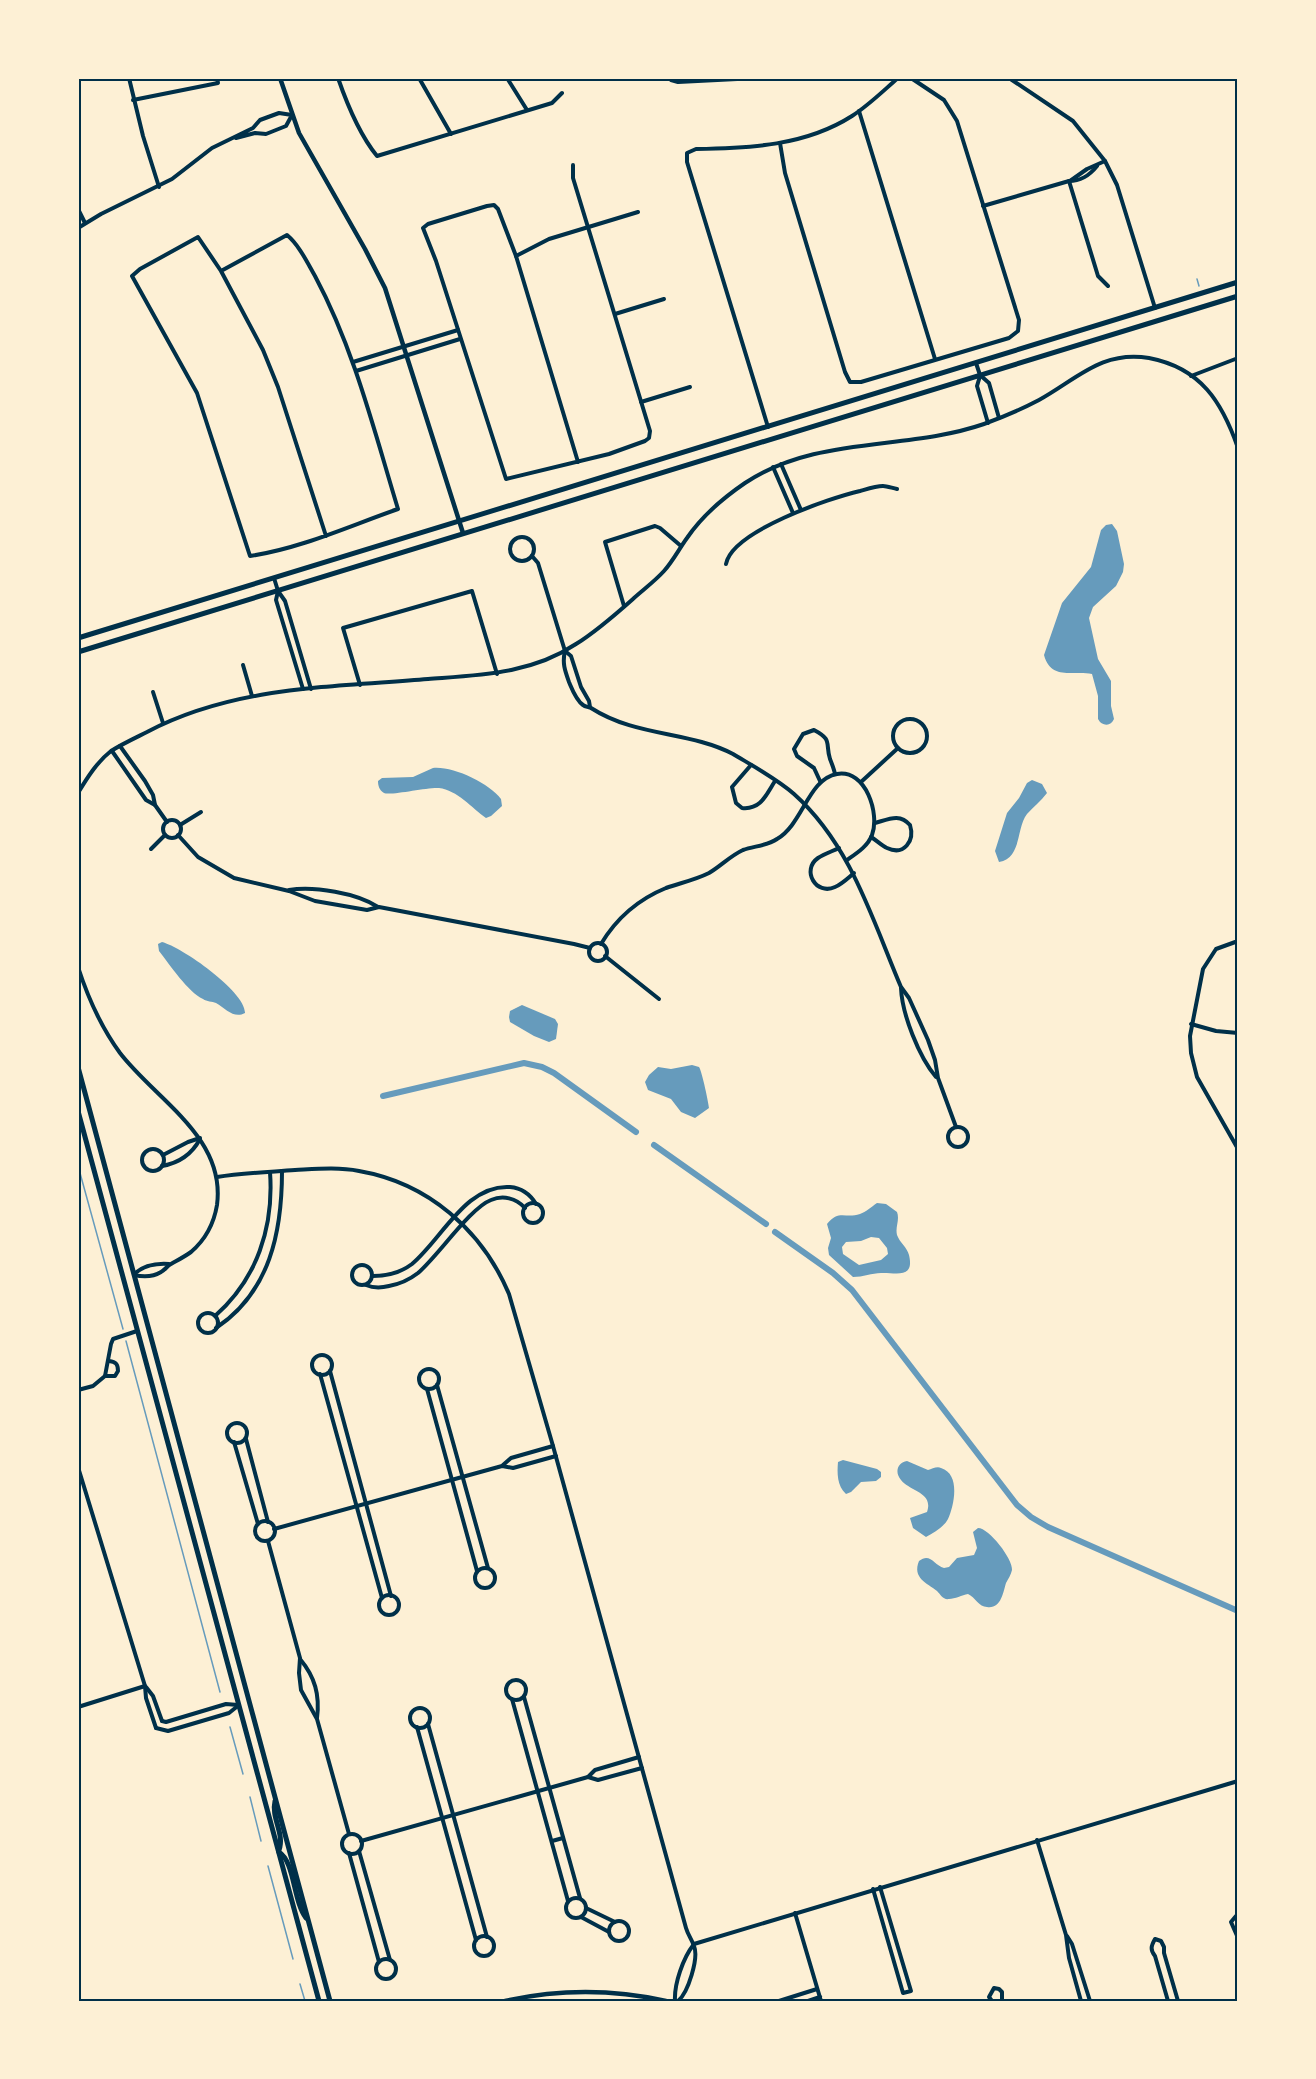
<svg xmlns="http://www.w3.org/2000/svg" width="1316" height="2079" viewBox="0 0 1316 2079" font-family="Manrope,sans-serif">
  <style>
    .water { fill: #669bbc; fill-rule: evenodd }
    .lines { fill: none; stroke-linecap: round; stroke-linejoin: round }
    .stream { stroke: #669bbc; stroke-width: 1.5 }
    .canal { stroke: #669bbc; stroke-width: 6 }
    .minor { stroke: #003049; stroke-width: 4 }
    .tertiary { stroke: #003049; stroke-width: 4.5 }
    .secondary { stroke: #003049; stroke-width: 4.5 }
    .primary { stroke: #003049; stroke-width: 5 }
    .neatline { fill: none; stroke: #003049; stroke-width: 2 }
  </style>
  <rect width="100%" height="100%" fill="#fdf0d5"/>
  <g class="water">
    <path d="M 1112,524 L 1117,531 L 1124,564 L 1123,572 L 1116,586 L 1093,607 L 1089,618 L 1098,659 L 1111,681 L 1111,706 L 1114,719 C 1111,726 1105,726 1100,722 L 1098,719 L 1098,696 L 1092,674 C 1074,670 1051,681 1044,655 L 1062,603 L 1091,567 L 1101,530 L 1106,525 Z"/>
    <path d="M 433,768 C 453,766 489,783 501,799 L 502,806 L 491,816 L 486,818 C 472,808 457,790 439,788 C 427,787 390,796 384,793 C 379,790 378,785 378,781 L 382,778 L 413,777 Z"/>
    <path d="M 1032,780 L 1042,784 L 1047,793 C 1041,801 1033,807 1027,814 C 1016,828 1022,858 999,862 L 995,851 L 1007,813 L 1019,798 L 1027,783 Z"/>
    <path d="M 162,942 C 182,947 246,992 245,1013 C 234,1019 226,1009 216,1003 C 212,1001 207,1002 203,999 C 188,992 170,965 159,951 L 158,944 Z"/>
    <polygon points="522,1005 555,1019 558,1024 556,1039 549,1042 534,1036 510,1022 509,1017 510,1011"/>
    <path d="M 692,1065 L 699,1067 C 702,1071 709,1105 709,1108 L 695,1118 L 681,1112 L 671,1099 L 648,1090 L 645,1082 L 649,1075 L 658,1067 L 671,1069 Z"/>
    <path d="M 877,1203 L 886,1204 L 897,1212 C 900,1220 895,1227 897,1235 C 900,1243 907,1247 909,1255 C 915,1280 894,1272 881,1273 C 872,1273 863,1277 853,1277 L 829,1255 L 828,1248 L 831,1238 L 827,1224 C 839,1209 845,1219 860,1214 C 866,1212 871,1207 877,1203 ZM 871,1237 L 879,1238 L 887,1248 L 888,1254 L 881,1260 L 859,1265 L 843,1254 L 842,1247 L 846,1242 L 861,1241 Z"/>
    <path d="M 843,1460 L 877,1469 L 881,1472 L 881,1477 L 876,1481 L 861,1482 L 851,1492 L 846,1494 C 837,1486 837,1473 838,1462 Z"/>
    <path d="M 907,1461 L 928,1470 C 932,1469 937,1466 941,1468 C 961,1474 954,1506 948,1519 C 944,1527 933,1533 926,1537 L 913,1528 L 910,1518 L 927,1512 C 934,1492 909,1491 901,1480 C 894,1472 898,1462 907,1461 Z"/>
    <path d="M 978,1528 C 989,1528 1013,1559 1012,1570 C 1011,1575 1008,1579 1006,1583 C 1003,1593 1001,1609 987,1607 C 979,1607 975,1597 968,1594 C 962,1595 955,1599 949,1599 C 943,1600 941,1595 937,1591 C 927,1583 912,1578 919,1561 C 930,1552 934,1565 944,1568 L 949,1567 L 957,1558 L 974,1555 L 977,1548 L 973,1532 Z"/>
  </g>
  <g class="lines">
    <g class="stream">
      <polyline points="1197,279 1199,286"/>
      <polyline points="80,1173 123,1329"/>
      <polyline points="126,1341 220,1692"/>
      <polyline points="230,1727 243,1774"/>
      <polyline points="250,1797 261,1841"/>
      <polyline points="268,1866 293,1959"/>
      <polyline points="300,1984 305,2001"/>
    </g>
    <g class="canal">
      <polyline points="383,1096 524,1063 542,1067 554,1073 636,1132"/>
      <polyline points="654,1145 766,1224"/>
      <polyline points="775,1232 833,1273 852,1290 1017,1505 1031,1517 1048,1527 1238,1611"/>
    </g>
    <g class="minor">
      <polyline points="129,78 143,136 159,187"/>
      <path d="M 338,78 C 347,104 359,134 377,156 L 552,103 L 562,93"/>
      <polyline points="419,78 451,134"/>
      <polyline points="507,78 527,110"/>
      <polyline points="671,78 671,80 678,82 757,78"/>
      <polyline points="1009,78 1073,121 1105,161 1117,185 1155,308"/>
      <polyline points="133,100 218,83 217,78"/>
      <polyline points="859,111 935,359"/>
      <polyline points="780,143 785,173 845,372 850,382 861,382 1009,338 1018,331 1019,320 957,121 944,100 911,78"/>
      <polyline points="573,165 573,178 650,431 649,438 645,441 609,454 506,479 436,261 423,228 428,224 487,206 494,205 498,209 516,256 578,462"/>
      <polyline points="1069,181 1098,276 1108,286"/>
      <polyline points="1070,181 1087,169 1105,161"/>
      <path d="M 983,206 L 1069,181 C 1081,181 1089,176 1097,166"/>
      <polyline points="78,209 85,223"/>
      <polyline points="78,228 101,214 172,179 212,148 253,128 260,120 279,113 292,115 286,126 266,134 255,133 236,138"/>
      <polyline points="516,256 549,239 638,212"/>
      <path d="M 221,271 L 287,235 C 299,245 307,262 315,276 C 354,349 374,430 398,509 C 349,526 302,548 250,556 L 197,393 L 132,276 L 140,269 L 198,237 L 221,271 L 263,350 L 278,387 L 326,536"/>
      <polyline points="615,314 664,299"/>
      <polyline points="353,362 458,330"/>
      <polyline points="976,363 980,375 989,383 999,418"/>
      <polyline points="356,371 460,339"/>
      <polyline points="980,376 977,386 988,423"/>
      <polyline points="1191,376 1238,358"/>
      <polyline points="641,402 690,387"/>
      <path d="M 768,427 L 687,162 L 687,153 L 696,149 C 750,148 805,146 852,116 C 869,105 883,91 898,78"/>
      <polyline points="781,464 801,510"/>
      <polyline points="773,467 793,513"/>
      <circle cx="522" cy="549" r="12"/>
      <path d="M 532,556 L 538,563 L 565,651 C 562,663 565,671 569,682 C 572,689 576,700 583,705 C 585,707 589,707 591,708 C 636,737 689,731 733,754 C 753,766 777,779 794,794 C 851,845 872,919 901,987 L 909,998 L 928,1040 L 935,1060 L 938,1078 L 956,1127"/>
      <path d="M 726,564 C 732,531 830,498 860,491 C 867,489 876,486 883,486 C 887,486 892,488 897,489"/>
      <polyline points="274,578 278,591 285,601 311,689"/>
      <polyline points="278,591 276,600 303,689"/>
      <polyline points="624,606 605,542 655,526 660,528 681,546"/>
      <polyline points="565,651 571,656 581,687 589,701 590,707"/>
      <polyline points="243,665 252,696"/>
      <polyline points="360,685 343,628 472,591 497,674"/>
      <polyline points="153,692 163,723"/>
      <circle cx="910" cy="736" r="17"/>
      <polyline points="120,746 145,781 153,795 155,805 167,822"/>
      <polyline points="112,751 146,800 155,805"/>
      <path d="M 751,765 L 732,787 L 736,803 L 742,808 C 761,810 766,795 775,781"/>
      <path d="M 820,781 L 814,768 L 797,756 L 794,749 L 803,734 L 814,730 C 833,740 825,743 830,759 C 832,764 834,769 835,774"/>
      <polyline points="861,782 898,748"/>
      <path d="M 78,793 C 87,778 97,762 111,751 C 122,744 135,738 147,732 C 234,686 333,687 428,679 C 480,675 531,674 576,644 C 597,631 616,614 634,598 C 644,589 655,581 664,571 C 673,561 679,549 687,538 C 702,516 723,498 745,483 C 817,435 906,451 984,424 C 1003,417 1022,409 1039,400 C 1077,379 1102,350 1149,358 C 1201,368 1222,402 1238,448"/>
      <circle cx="172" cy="829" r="9"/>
      <polyline points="180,825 201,812"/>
      <polyline points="178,835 198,857 234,878 289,891 315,901 367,910 379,907 574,944 590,948"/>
      <path d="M 871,837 C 876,840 882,846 887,848 C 904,856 915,841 910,825 C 900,813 889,819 875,823"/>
      <path d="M 839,848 C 833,851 824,854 818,858 C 801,870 816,896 835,887 C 842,884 848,878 854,873"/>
      <polyline points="151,849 165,835"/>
      <path d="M 289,890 C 314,886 357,893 378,907"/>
      <polyline points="1238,941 1216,949 1203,969 1190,1036 1191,1053 1197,1077 1238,1149"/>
      <circle cx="598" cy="952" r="9"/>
      <path d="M 601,944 C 616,919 639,899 666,888 C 680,883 695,880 709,873 C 721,866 730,856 743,850 C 754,846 767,846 777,839 C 803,824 808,779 837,774 C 866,769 880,814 872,835 C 868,846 857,853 847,860"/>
      <polyline points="605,956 659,999"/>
      <path d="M 78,967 C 88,998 101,1027 120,1053 C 156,1100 226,1137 217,1205 C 214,1223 205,1240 191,1252 C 184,1257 178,1260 171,1264 C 167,1266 165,1270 161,1272 C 153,1277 143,1277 134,1275"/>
      <path d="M 901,988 C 902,1014 919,1057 936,1077"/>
      <polyline points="1191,1024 1216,1031 1238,1033"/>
      <circle cx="958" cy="1137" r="10"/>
      <circle cx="153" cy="1160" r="11"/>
      <polyline points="163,1155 188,1142 200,1138"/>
      <path d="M 162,1166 C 179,1163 192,1154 200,1139"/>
      <path d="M 217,1177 C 242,1173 269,1172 295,1170 C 316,1169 338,1167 359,1171 C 428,1183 482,1230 509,1294 L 553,1446 L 686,1928 C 688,1935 692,1940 694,1946 C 699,1958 688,1993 678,2001"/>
      <circle cx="533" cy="1213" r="10"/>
      <circle cx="362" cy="1275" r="10"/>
      <path d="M 134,1274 C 144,1265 155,1263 169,1264"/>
      <path d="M 373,1276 C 387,1276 400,1273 412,1264 C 442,1239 466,1184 510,1187 C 522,1188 530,1194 536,1204"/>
      <path d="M 366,1285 C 373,1288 381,1288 389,1286 C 400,1284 409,1280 418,1273 C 438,1256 470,1208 491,1200 C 503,1195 516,1198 525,1208"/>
      <circle cx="208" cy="1323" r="10"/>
      <path d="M 215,1316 C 257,1279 274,1227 270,1172"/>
      <path d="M 216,1328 C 270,1292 282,1232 282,1171"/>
      <circle cx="322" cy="1365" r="10"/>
      <circle cx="429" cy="1379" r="10"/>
      <polyline points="330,1371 391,1596"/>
      <polyline points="320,1374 382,1598"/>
      <path d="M 105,1376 L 115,1376 L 118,1371 C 118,1364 116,1362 109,1361"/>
      <polyline points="437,1385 488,1568"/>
      <polyline points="427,1389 477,1571"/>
      <polyline points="78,1390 93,1386 105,1376 111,1344 113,1339 137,1331"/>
      <circle cx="237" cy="1433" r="10"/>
      <polyline points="246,1439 268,1522"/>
      <polyline points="234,1442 258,1524"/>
      <polyline points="503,1465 511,1458 553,1446"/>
      <polyline points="78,1467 145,1686 146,1698 156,1728"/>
      <circle cx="265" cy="1531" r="10"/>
      <polyline points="274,1529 502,1466 513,1468 556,1456"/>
      <polyline points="268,1541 300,1658 299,1673 301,1690 317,1719 349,1834"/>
      <circle cx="485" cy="1578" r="10"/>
      <circle cx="389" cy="1605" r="10"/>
      <path d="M 300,1659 C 315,1677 320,1695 317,1718"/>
      <circle cx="516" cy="1690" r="10"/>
      <polyline points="146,1687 153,1696 162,1721"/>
      <polyline points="524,1697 580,1898"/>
      <polyline points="512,1699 568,1901"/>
      <polyline points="78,1707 145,1686"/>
      <circle cx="420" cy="1718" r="10"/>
      <polyline points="162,1721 166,1722 226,1704 238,1705"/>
      <polyline points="428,1724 487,1937"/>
      <polyline points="417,1727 476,1940"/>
      <polyline points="156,1728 168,1731 229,1713 239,1705"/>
      <polyline points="588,1777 595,1770 639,1757"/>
      <circle cx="352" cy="1844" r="10"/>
      <polyline points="1037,1840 1066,1935 1069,1958 1081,2001"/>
      <polyline points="361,1841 588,1777 598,1780 642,1768"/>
      <polyline points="552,1841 563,1838"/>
      <polyline points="359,1851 390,1960"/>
      <polyline points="349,1853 379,1962"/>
      <polyline points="873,1889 903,1993 911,1991 880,1887"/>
      <circle cx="576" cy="1908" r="10"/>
      <polyline points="586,1908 615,1922"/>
      <polyline points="795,1913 821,2001"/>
      <polyline points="1238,1916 1236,1916 1231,1922 1238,1938"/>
      <polyline points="581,1917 609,1932"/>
      <circle cx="619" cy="1931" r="10"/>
      <polyline points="1067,1936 1072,1944 1090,2001"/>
      <circle cx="484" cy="1946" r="10"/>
      <circle cx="386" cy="1969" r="10"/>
      <path d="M 675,2001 C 674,1984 683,1958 694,1944 L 1238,1781"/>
      <polyline points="779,2001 817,1989"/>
      <polyline points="808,2001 820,1997"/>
      <polyline points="992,2001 989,1997 994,1988 999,1989 1002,1992 1002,2001"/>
      <path d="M 1168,2001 L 1155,1956 C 1150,1950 1151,1946 1155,1939 L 1161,1941 L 1164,1947 L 1164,1953 L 1178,2001"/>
    </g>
    <polyline class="tertiary" points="280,78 299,133 365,249 385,288 463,533"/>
    <path class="secondary" d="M 505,2001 C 559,1989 612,1989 666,2001"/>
    <g class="primary">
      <polyline points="78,638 1238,282"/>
      <polyline points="78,652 1238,296"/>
      <polyline points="78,1067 330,2001"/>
      <polyline points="78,1111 319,2001"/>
      <path d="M 275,1801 C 271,1818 285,1834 279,1850"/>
      <path d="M 279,1852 C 295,1862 293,1901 306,1918"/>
    </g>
  </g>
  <rect width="1316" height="2079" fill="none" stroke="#fdf0d5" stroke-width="159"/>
  <rect x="80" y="80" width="1156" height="1920" class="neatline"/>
</svg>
